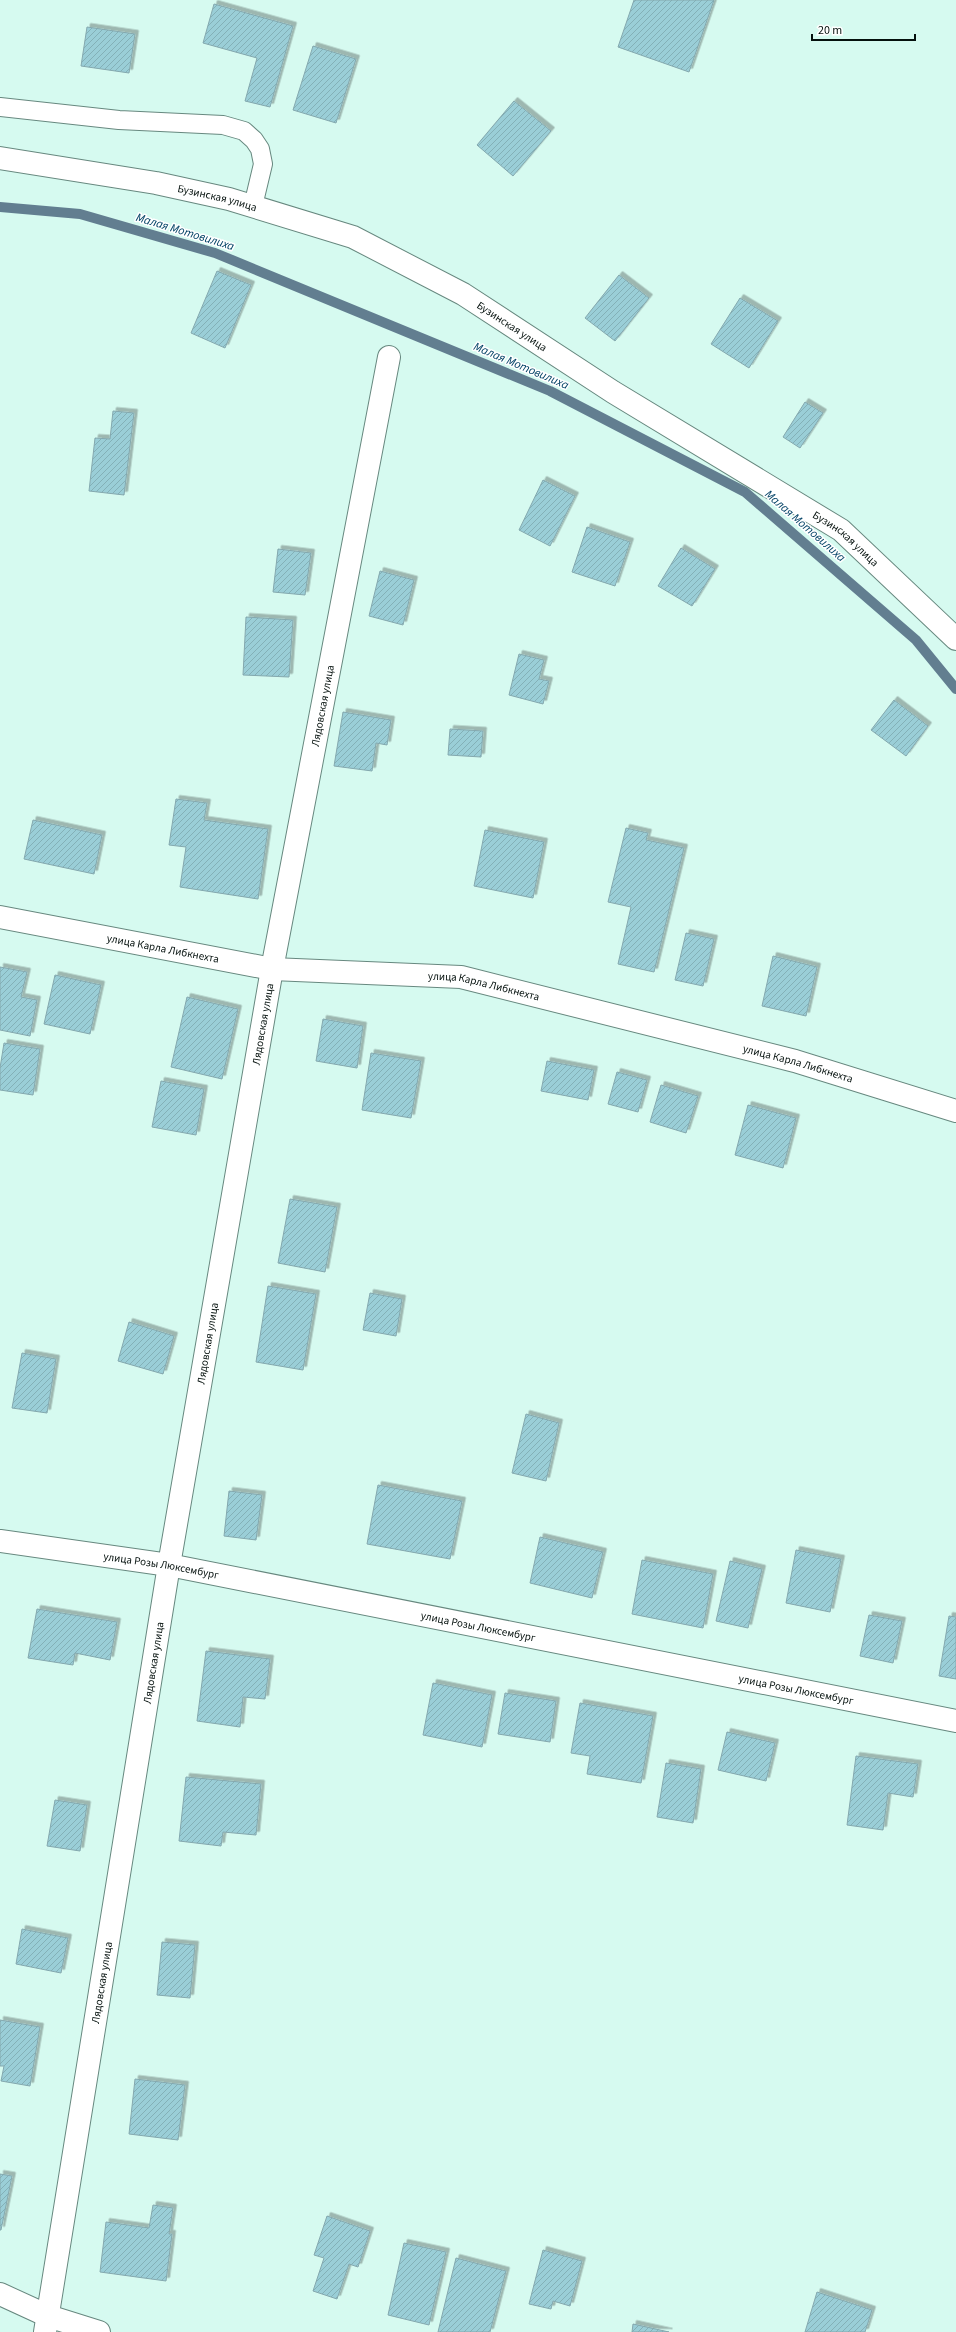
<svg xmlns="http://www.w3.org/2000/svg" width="956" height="2332" viewBox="0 0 956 2332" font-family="'Source Sans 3',sans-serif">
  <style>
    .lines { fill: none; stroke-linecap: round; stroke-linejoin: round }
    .stream { stroke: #627e90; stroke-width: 10 }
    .building { fill: url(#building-hatch); stroke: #84a8ae; filter: url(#shadow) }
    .lane-casing { stroke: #67887f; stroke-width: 20 }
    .street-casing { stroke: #67887f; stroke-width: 24 }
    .lane { stroke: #fff; stroke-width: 18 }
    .street { stroke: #fff; stroke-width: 22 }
    .labels { text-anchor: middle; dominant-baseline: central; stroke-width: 3; stroke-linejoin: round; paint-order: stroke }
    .street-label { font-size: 11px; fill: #04100d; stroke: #fff }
    .water-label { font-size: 12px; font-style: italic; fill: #004165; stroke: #fff }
  </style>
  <defs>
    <pattern id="building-hatch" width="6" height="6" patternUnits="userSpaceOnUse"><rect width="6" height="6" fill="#9aced7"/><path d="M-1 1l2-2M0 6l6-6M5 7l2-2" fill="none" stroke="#83b0b7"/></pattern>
    <filter id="shadow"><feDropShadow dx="3.5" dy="-3.5" stdDeviation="0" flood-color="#0004"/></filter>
  </defs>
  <rect width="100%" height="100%" fill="#d6faf0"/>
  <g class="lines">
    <polyline class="stream" points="0,207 80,214 215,253 550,391 745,492 916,640 956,689"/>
  </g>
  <g class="building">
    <polygon points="634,0 714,0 689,72 618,47"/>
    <polygon points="214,4 293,26 270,107 245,101 257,58 203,43"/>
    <polygon points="87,27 135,34 129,73 81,66"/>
    <polygon points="313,46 356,59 336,123 293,110"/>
    <polygon points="514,101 551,131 513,176 477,145"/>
    <polygon points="217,271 251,285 225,348 191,333"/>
    <polygon points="619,275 649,298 615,341 585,318"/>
    <polygon points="740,298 778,321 749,368 711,344"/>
    <polygon points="805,402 823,413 800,448 783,437"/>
    <polygon points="113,411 134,413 124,495 89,491 95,438 110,439"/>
    <polygon points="543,480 575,496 550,546 519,530"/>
    <polygon points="587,527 630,542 615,586 572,572"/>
    <polygon points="681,548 715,569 692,606 658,586"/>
    <polygon points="278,549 311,553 305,595 273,592"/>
    <polygon points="380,571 414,580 403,625 369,616"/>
    <polygon points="246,617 293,620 289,677 243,675"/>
    <polygon points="519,654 544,660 539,679 549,681 543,704 509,695"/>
    <polygon points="894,700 928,726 906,756 871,730"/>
    <polygon points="343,712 391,720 387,745 376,743 372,771 334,766"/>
    <polygon points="450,729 483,731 481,757 448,755"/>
    <polygon points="176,799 207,803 204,820 268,829 258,899 180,887 186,847 169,845"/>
    <polygon points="33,820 102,835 94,874 24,859"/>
    <polygon points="626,828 648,833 646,840 684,848 654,972 618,964 631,907 608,902"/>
    <polygon points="485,830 544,842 533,898 474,886"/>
    <polygon points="686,933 714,939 703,986 675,980"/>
    <polygon points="773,956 817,967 806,1016 762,1006"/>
    <polygon points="0,967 27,972 21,997 37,1000 30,1036 0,1030"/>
    <polygon points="55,975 101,985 90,1034 44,1024"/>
    <polygon points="187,997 238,1009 222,1079 171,1067"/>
    <polygon points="323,1019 363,1026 357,1068 316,1061"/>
    <polygon points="4,1043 40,1049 33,1095 0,1090 0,1068"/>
    <polygon points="371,1053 421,1061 411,1118 362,1110"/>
    <polygon points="547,1061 594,1070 588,1100 541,1091"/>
    <polygon points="617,1072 647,1080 638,1112 608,1104"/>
    <polygon points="161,1081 204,1089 196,1135 152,1127"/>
    <polygon points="661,1085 698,1096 686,1133 650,1122"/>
    <polygon points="748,1105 796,1118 783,1168 735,1155"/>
    <polygon points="290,1199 337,1207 325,1272 278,1263"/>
    <polygon points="268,1286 316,1294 303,1370 256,1362"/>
    <polygon points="370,1293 402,1299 396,1336 363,1330"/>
    <polygon points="129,1322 174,1336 163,1374 118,1361"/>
    <polygon points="22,1353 56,1359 47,1413 12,1408"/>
    <polygon points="526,1414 559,1423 546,1481 512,1473"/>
    <polygon points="378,1485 462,1501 450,1559 367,1544"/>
    <polygon points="229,1491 262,1495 256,1540 224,1536"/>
    <polygon points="540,1537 603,1552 592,1598 530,1583"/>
    <polygon points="796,1550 841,1559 830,1612 786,1603"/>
    <polygon points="642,1560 713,1574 703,1628 632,1614"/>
    <polygon points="730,1561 762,1569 748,1628 716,1621"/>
    <polygon points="37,1609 117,1622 110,1660 75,1653 73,1665 28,1658"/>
    <polygon points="869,1615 902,1621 893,1663 860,1656"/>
    <polygon points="949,1616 956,1617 956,1679 939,1676"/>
    <polygon points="206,1651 270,1659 265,1699 243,1697 240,1727 197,1721"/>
    <polygon points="433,1683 492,1695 482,1747 423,1735"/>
    <polygon points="505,1693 556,1701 550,1742 498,1734"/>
    <polygon points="580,1703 653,1716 641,1783 587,1774 590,1756 571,1753"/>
    <polygon points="727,1732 775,1743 766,1781 718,1770"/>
    <polygon points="856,1756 918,1764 913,1797 888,1793 883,1830 847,1825"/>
    <polygon points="666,1763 701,1769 693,1823 657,1817"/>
    <polygon points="186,1777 261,1784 256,1835 223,1832 221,1846 179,1841"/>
    <polygon points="55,1800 87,1805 80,1851 47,1846"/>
    <polygon points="22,1929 68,1938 61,1973 16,1964"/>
    <polygon points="162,1942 195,1945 190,1998 157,1995"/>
    <polygon points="0,2020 40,2027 30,2086 1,2081 4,2066 0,2066"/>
    <polygon points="135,2079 185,2085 178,2140 129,2134"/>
    <polygon points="0,2174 12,2176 1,2230 0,2230"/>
    <polygon points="153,2205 173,2208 169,2234 172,2234 166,2281 100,2272 106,2222 149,2228"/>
    <polygon points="327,2216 370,2231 358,2267 349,2264 337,2299 313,2291 324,2258 314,2255"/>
    <polygon points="404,2243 446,2252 429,2325 388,2315"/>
    <polygon points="543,2250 582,2261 570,2306 553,2301 551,2309 529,2304"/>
    <polygon points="456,2258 506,2271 490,2332 438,2332"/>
    <polygon points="817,2292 872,2310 865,2332 805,2332"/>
    <polygon points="633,2324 669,2332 632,2332"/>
  </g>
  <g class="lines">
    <g class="lane-casing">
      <polyline id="lane" points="0,107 119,120 223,125 244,131 254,140 260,149 263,164 253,206"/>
    </g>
    <g class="street-casing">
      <g id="street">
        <path id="s1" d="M 0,158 L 156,183 L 229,199 L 353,237 L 463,294 L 613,392 L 841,530 L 956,639"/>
        <path id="s2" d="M 0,917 L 272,969 L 461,977 L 795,1061 L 956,1111"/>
        <path id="s3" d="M 0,1541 L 169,1565 L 956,1721"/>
        <polyline points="0,2294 48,2316 99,2332"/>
        <path id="s4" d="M 45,2332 L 169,1565 L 272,969 L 389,357"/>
      </g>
    </g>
    <use href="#lane" class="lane"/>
    <use href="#street" class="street"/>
  </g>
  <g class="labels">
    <g class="street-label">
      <text stroke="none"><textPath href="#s1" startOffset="221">Бузинская улица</textPath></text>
      <text stroke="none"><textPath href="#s1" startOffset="545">Бузинская улица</textPath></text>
      <text stroke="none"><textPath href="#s1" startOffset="941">Бузинская улица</textPath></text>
      <text stroke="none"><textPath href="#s4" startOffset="1650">Лядовская улица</textPath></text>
      <text stroke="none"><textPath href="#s2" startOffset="166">улица Карла Либкнехта</textPath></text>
      <text stroke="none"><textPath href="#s2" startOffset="490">улица Карла Либкнехта</textPath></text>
      <text stroke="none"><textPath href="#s4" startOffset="1326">Лядовская улица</textPath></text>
      <text stroke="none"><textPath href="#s2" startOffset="814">улица Карла Либкнехта</textPath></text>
      <text stroke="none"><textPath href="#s4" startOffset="1002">Лядовская улица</textPath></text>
      <text stroke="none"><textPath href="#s3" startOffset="163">улица Розы Люксембург</textPath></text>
      <text stroke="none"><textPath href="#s3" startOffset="486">улица Розы Люксембург</textPath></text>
      <text stroke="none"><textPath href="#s4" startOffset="678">Лядовская улица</textPath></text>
      <text stroke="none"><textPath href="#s3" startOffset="810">улица Розы Люксембург</textPath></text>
      <text stroke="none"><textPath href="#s4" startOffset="354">Лядовская улица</textPath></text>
    </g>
    <g class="water-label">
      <text transform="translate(185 232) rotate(17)">Малая Мотовилиха</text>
      <text transform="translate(521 366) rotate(23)">Малая Мотовилиха</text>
      <text transform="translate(805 526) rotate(41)">Малая Мотовилиха</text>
    </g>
  </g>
  <path d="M812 34v6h103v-6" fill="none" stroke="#04100d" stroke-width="2"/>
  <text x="818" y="34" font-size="12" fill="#04100d" stroke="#ffffff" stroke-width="3" paint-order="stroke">20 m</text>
</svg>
